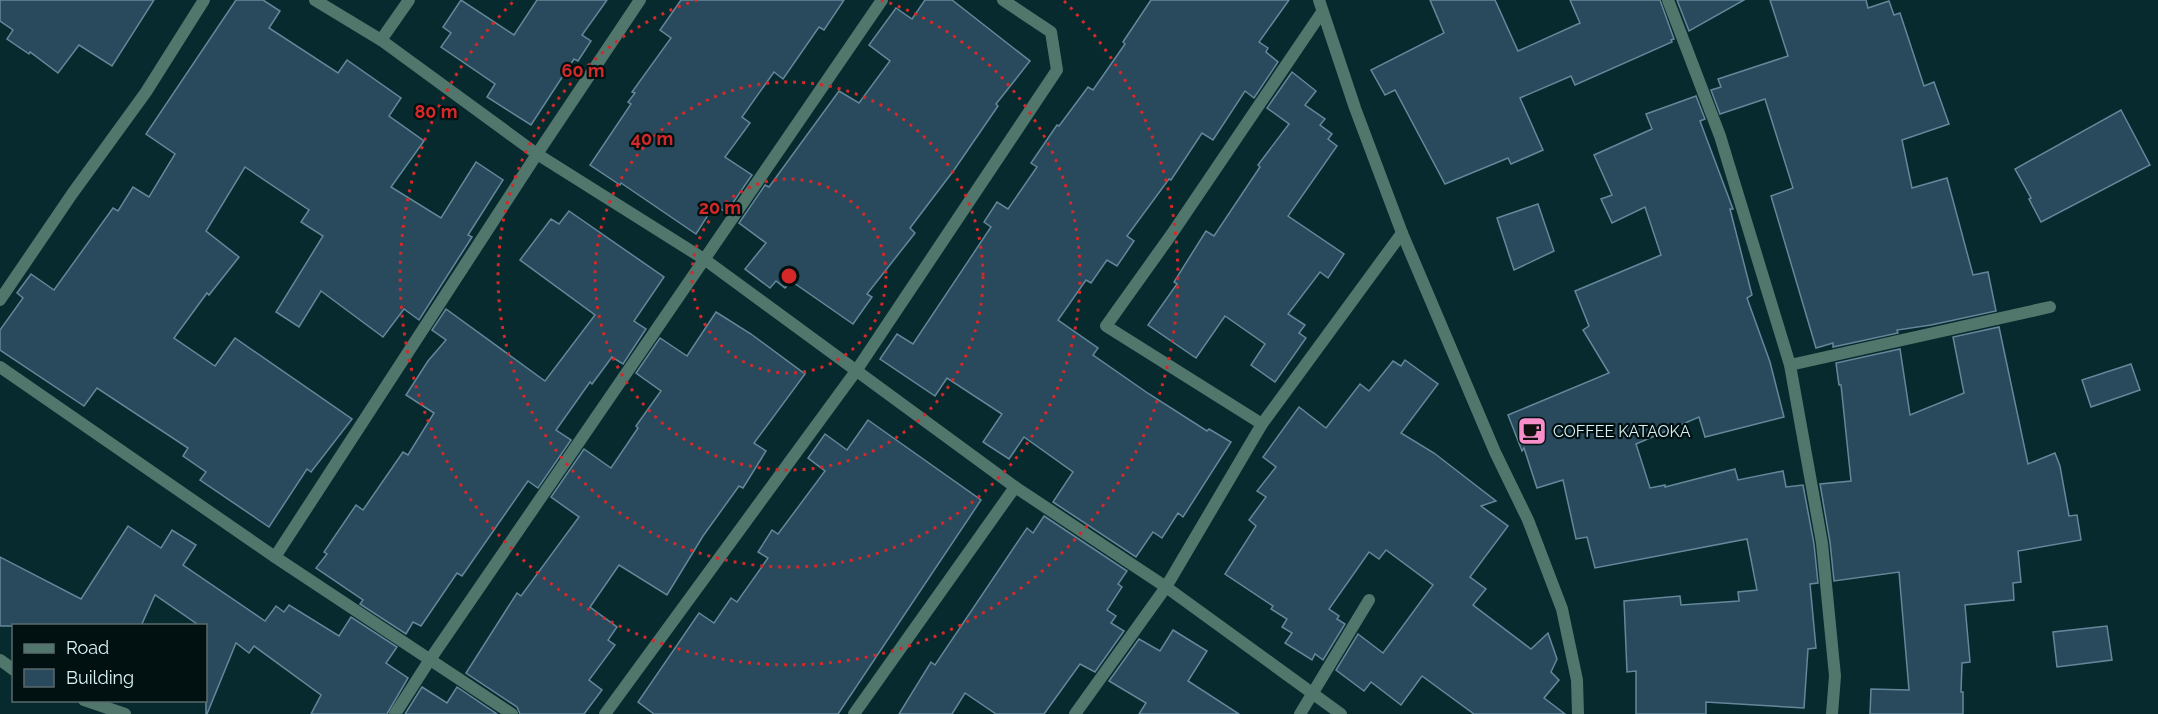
<svg xmlns="http://www.w3.org/2000/svg" width="2158" height="714" viewBox="0 0 2158 714" font-family="Raleway,sans-serif">
  <style>
    .building { fill: #284a5c; stroke: #64889b; stroke-width: 1.5 }
    .lines { fill: none; stroke-linecap: round; stroke-linejoin: round }
    .minor { stroke: #51766c; stroke-width: 12 }
    .ring { fill: none; stroke: #d62828; stroke-width: 3; stroke-dasharray: 3 6 }
    .labels { text-anchor: middle; dominant-baseline: central; stroke-width: 4.5; stroke-linejoin: round; paint-order: stroke }
    .poi-label { font-size: 16px; fill: #dbf2f5; stroke: #011112; text-anchor: start }
    .centre { fill: #d62828; stroke: #011112; stroke-width: 3 }
    .ring-label { font-size: 18px; text-anchor: middle; font-weight: bold; fill: #d62828; stroke: #011112; stroke-width: 4.5; stroke-linejoin: round; paint-order: stroke }
  </style>
  <rect width="100%" height="100%" fill="#062a2d"/>
  <g class="building">
    <polygon points="0,0 154,0 112,66 79,45 58,73 30,52 29,54 7,39 13,30 0,21"/>
    <polygon points="236,0 263,0 280,11 269,28 338,73 347,60 401,98 389,116 424,141 391,187 441,218 476,162 503,180 468,235 472,237 419,320 404,309 383,337 321,291 299,327 276,312 323,236 301,222 309,210 245,167 206,231 239,257 209,295 207,293 174,338 215,366 235,338 352,419 311,472 307,469 269,527 200,480 206,472 183,456 188,448 97,388 84,406 0,350 0,330 23,298 17,293 31,274 54,290 113,208 118,211 133,187 149,197 175,154 146,134"/>
    <polygon points="461,0 514,35 537,0 607,0 582,35 591,41 578,61 574,59 531,125 487,97 495,84 441,47 451,33 443,27"/>
    <polygon points="681,0 844,0 824,30 819,27 783,79 774,72 742,117 750,123 725,157 752,175 726,213 715,204 696,234 621,183 620,185 590,165 631,104 628,102 635,93 632,92 671,38 660,30"/>
    <polygon points="925,0 952,0 1030,61 996,104 998,106 954,170 910,228 915,233 867,294 872,297 853,324 791,281 785,288 776,281 770,288 745,269 766,243 739,223 765,185 769,187 839,91 859,103 890,61 869,45 896,8 912,19"/>
    <polygon points="1151,0 1289,0 1259,42 1268,48 1266,52 1278,62 1254,98 1245,91 1213,140 1202,133 1171,180 1169,179 1127,236 1134,241 1117,266 1107,260 1091,283 1086,280 1058,320 1098,348 1093,355 1149,394 1207,431 1209,429 1231,442 1183,517 1178,513 1162,538 1153,532 1136,557 1053,502 1073,472 1024,437 1009,459 983,442 1002,414 947,378 935,396 880,359 897,334 913,344 991,227 984,222 997,202 1008,209 1037,167 1031,163 1057,125 1059,126 1088,87 1093,90 1125,44 1123,42"/>
    <polygon points="1430,0 1495,0 1518,51 1580,23 1570,0 1660,0 1674,39 1671,40 1672,42 1575,85 1571,76 1520,98 1543,150 1511,164 1508,158 1445,184 1395,90 1385,95 1371,70 1444,33"/>
    <polygon points="1677,0 1744,0 1689,31"/>
    <polygon points="1770,0 1866,0 1868,8 1889,1 1894,15 1900,13 1924,86 1934,82 1949,124 1902,140 1912,188 1947,178 1973,275 1988,272 1996,311 1931,325 1897,330 1898,333 1833,347 1833,343 1816,348 1771,196 1793,188 1765,99 1720,114 1711,90 1721,87 1718,79 1788,56"/>
    <polygon points="1292,72 1316,91 1305,105 1325,119 1320,125 1332,134 1328,139 1337,146 1288,216 1344,254 1328,278 1320,272 1288,314 1305,325 1299,333 1306,338 1275,382 1251,365 1265,344 1225,316 1196,358 1148,325 1177,284 1174,282 1206,231 1214,236 1260,167 1258,165 1289,124 1267,108"/>
    <polygon points="1696,96 1705,119 1700,121 1733,209 1730,209 1752,295 1747,298 1770,362 1784,417 1705,437 1699,417 1636,444 1650,488 1665,485 1665,487 1735,469 1738,480 1783,471 1786,487 1803,485 1814,544 1818,583 1810,584 1816,648 1808,649 1804,708 1706,702 1706,714 1636,714 1636,671 1627,672 1624,601 1680,596 1681,605 1739,601 1738,592 1757,590 1747,539 1595,568 1587,537 1576,539 1563,480 1537,488 1524,448 1522,451 1508,415 1609,373 1583,330 1589,326 1575,291 1661,255 1645,207 1612,223 1601,199 1612,195 1594,155 1652,129 1646,114"/>
    <polygon points="2121,110 2150,165 2041,222 2029,199 2031,198 2015,169"/>
    <polygon points="1538,204 1554,251 1514,270 1497,218"/>
    <polygon points="569,211 664,277 634,321 646,329 623,364 612,357 592,384 590,382 556,430 571,440 538,488 528,481 462,576 457,573 421,626 413,622 406,634 360,604 363,600 316,568 327,554 324,552 356,505 363,510 403,452 408,455 434,413 406,395 428,361 446,340 432,330 446,309 545,381 595,315 520,260 551,219 559,224"/>
    <polygon points="716,312 751,334 805,374 754,443 766,451 743,488 739,486 703,536 667,595 619,565 590,607 617,627 608,640 615,645 589,680 602,690 584,714 520,714 517,707 466,673 517,593 521,596 579,517 551,497 584,449 611,468 638,428 636,426 661,391 636,373 660,338 687,356"/>
    <polygon points="1999,327 2028,464 2055,453 2060,466 2069,516 2077,515 2081,540 2018,551 2021,582 2013,583 2014,600 1965,605 1970,662 1962,663 1961,692 1963,692 1963,714 1870,714 1871,689 1909,690 1899,572 1834,581 1830,542 1820,484 1851,481 1841,385 1839,385 1836,363 1900,349 1910,415 1964,393 1953,337"/>
    <polygon points="1405,360 1438,384 1401,433 1434,453 1496,501 1481,506 1508,526 1470,577 1486,589 1473,605 1531,649 1548,633 1557,659 1551,672 1559,680 1544,698 1565,714 1474,714 1422,676 1401,705 1371,682 1364,691 1336,670 1358,634 1383,653 1433,585 1386,550 1379,559 1369,552 1329,609 1339,616 1337,619 1345,624 1323,660 1315,654 1312,660 1285,643 1292,633 1282,627 1287,619 1271,609 1273,606 1225,574 1256,526 1249,520 1266,497 1257,491 1276,467 1263,457 1299,407 1326,428 1360,384 1369,391 1393,361 1401,366"/>
    <polygon points="2131,364 2140,390 2091,407 2082,380"/>
    <polygon points="868,420 981,500 838,714 654,714 638,702 699,613 714,623 731,598 737,602 768,558 758,552 772,530 778,534 825,471 808,458 825,434 847,450"/>
    <polygon points="1044,516 1127,571 1118,584 1122,587 1107,610 1116,616 1111,623 1124,631 1095,672 1080,664 1044,714 996,714 965,693 952,714 899,714 931,662 935,665 1027,528 1033,533"/>
    <polygon points="128,526 161,548 172,530 196,545 183,565 265,621 276,606 284,612 289,605 339,636 351,617 397,647 386,663 408,678 387,714 311,714 321,695 254,646 249,653 236,643 207,714 206,714 206,626 200,626 155,595 141,626 0,626 0,557 81,599"/>
    <polygon points="2107,626 2112,660 2057,667 2053,632"/>
    <polygon points="1173,630 1207,651 1188,681 1239,714 1139,714 1146,703 1109,681 1139,639 1160,651"/>
    <polygon points="422,687 447,703 457,687 497,714 405,714"/>
  </g>
  <g class="lines">
    <g class="minor">
      <polyline points="315,0 381,40 537,154 704,259 1015,487 1166,587 1341,714"/>
      <polyline points="1319,0 1355,108 1402,233 1495,452 1528,520 1562,609 1577,680 1578,714"/>
      <polyline points="1668,0 1720,136 1790,365 1822,543 1835,676 1832,714"/>
      <polyline points="381,40 409,0"/>
      <polyline points="0,300 72,194 146,92 204,0"/>
      <polyline points="1790,365 2050,307"/>
      <polyline points="0,367 275,557 512,714"/>
      <polyline points="1262,424 1106,326 1171,235 1322,12"/>
      <polyline points="275,557 537,154 640,0"/>
      <polyline points="0,660 14,670"/>
      <polyline points="84,700 125,714"/>
      <polyline points="395,714 429,661 882,0"/>
      <polyline points="605,714 856,371 1057,70 1051,32 1003,0"/>
      <polyline points="854,714 1015,487"/>
      <polyline points="1075,714 1166,587 1262,424 1402,233"/>
      <polyline points="1300,714 1369,600"/>
    </g>
  </g>
  <g class="ring">
    <circle cx="789" cy="276" r="97"/>
    <circle cx="789" cy="276" r="194"/>
    <path d="M881 0A291 291 0 1 1 697 0"/>
    <path d="M1064 1A389 389 0 1 1 514 1"/>
  </g>
  <defs>
    <g id="cafe-square" transform="scale(1.5)"><rect x="-9" y="-9" width="18" height="18" rx="4" fill="#f98fca" stroke="#011112"/><path d="M-5.5-4.5H6V0H3Q3 3.5 0 3.5H-2.5Q-5.5 3.5-5.5 0ZM3-3.2v2h1.7v-2ZM-6 4.5H4V6H-6Z" fill="#111"/></g>
  </defs>
  <g fill-rule="evenodd">
    <use href="#cafe-square" x="1532" y="431"/>
  </g>
  <g class="labels">
    <g class="poi-label">
      <text x="1553" y="431">COFFEE KATAOKA</text>
    </g>
  </g>
  <circle cx="789" cy="276" r="9" class="centre"/>
  <g class="ring-label">
    <text x="583" y="77">60 m</text>
    <text x="436" y="118">80 m</text>
    <text x="652" y="145">40 m</text>
    <text x="720" y="214">20 m</text>
  </g>
  <rect x="12" y="624" width="195" height="78" fill="#011112" stroke="#586b6d" stroke-width="1.5"/>
  <rect x="24" y="644" width="30" height="9" fill="#51766c" stroke="#586b6d" stroke-width="1.5"/>
  <text x="66" y="654" font-size="18" fill="#dbf2f5">Road</text>
  <rect x="24" y="669" width="30" height="18" fill="#284a5c" stroke="#586b6d" stroke-width="1.5"/>
  <text x="66" y="684" font-size="18" fill="#dbf2f5">Building</text>
</svg>
